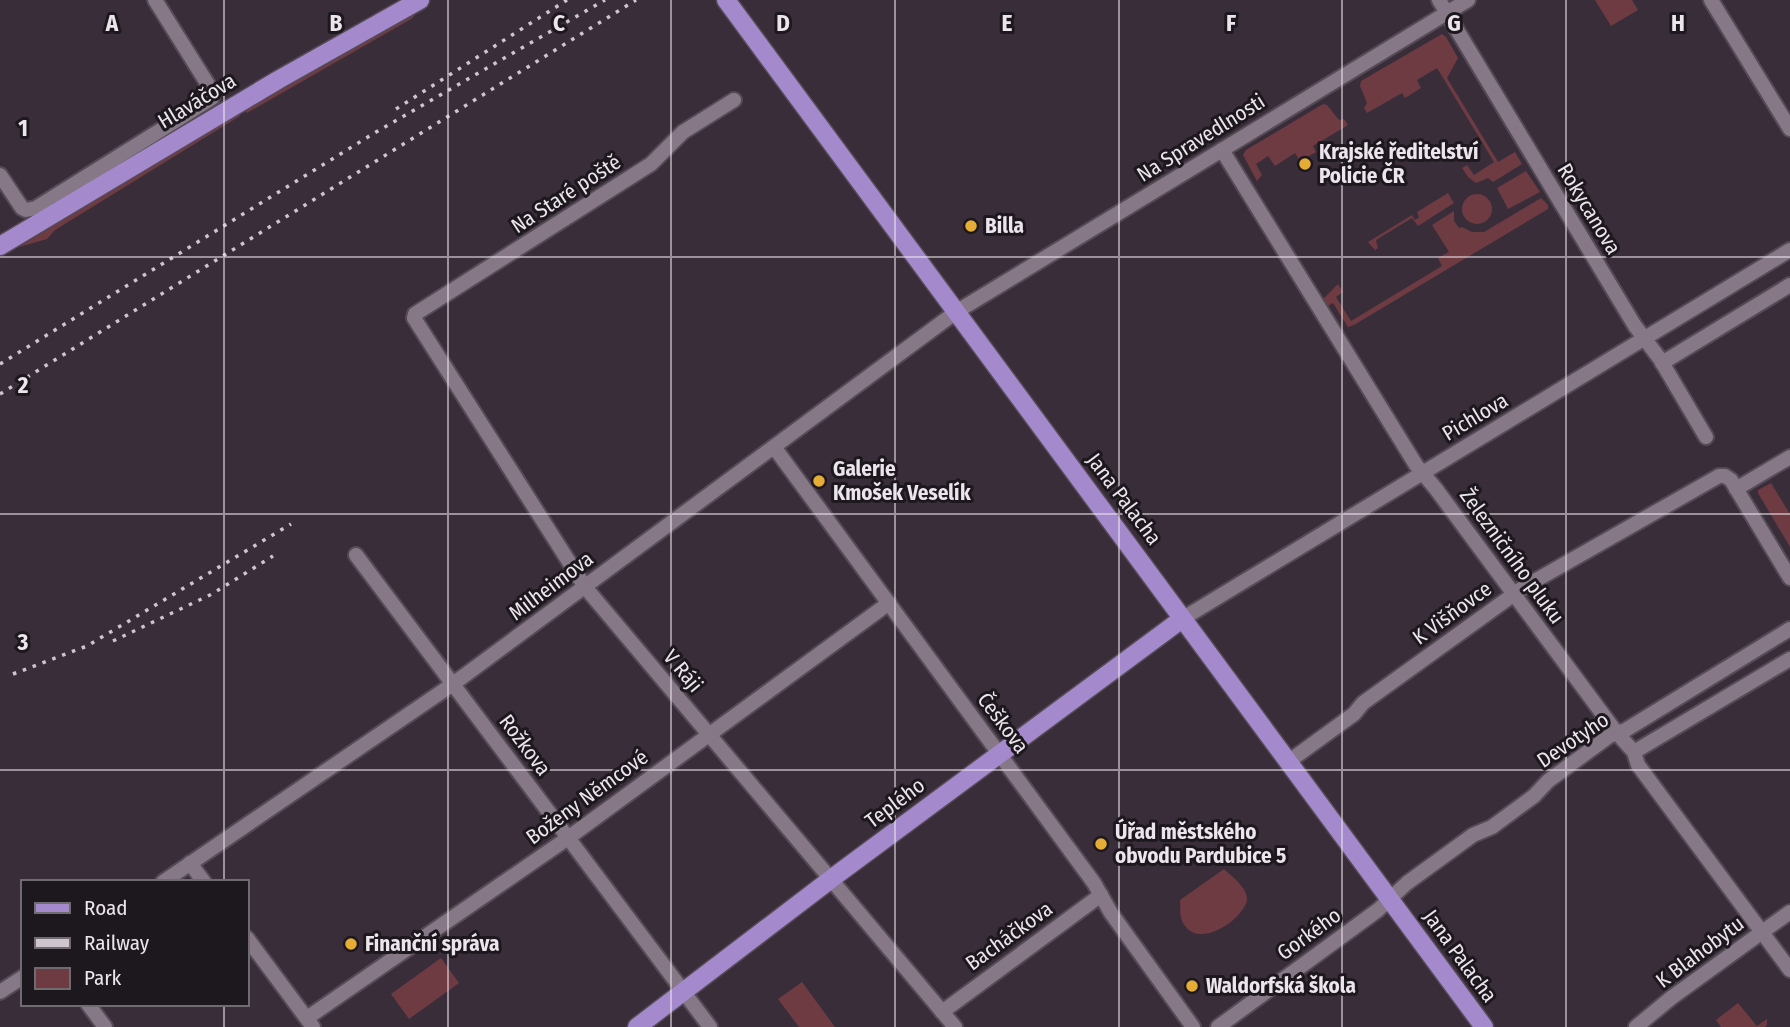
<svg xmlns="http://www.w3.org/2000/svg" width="1790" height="1027" viewBox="0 0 1790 1027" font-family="'Fira Sans Condensed',sans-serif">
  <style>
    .green { fill: #6e3b43 }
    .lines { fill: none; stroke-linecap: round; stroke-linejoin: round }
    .minor-casing { stroke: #554b56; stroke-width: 18 }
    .major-casing { stroke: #554b56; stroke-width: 21 }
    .minor { stroke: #867887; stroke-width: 14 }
    .major { stroke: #a589cd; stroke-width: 18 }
    .rail { stroke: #cec5ce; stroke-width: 3.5; stroke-dasharray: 3.5 7; stroke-linecap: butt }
    .grid { fill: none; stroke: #ede5ed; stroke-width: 2; stroke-opacity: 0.55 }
    .poi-dot { fill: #e5ad35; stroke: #1d181e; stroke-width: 2.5 }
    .labels { text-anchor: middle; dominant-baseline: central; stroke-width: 6; stroke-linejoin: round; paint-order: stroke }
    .street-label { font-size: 21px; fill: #ede5ed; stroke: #1d181e }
    .poi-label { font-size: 21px; font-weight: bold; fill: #ede5ed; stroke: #1d181e; text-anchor: start }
    .grid-label { font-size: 23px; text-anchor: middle; font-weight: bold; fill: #ede5ed; stroke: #1d181e; stroke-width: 6; stroke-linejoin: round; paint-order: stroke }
  </style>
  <rect width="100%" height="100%" fill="#392d3a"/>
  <g class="green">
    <polygon points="1595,0 1632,0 1638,10 1611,26"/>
    <polygon points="411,14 414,15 413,18 247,113 244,108"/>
    <polygon points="1442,34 1446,37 1458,58 1447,78 1498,162 1515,152 1522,164 1493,182 1488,178 1476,183 1468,177 1462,168 1467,165 1474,175 1494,162 1437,68 1417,80 1421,88 1405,98 1402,93 1367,113 1364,108 1367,103 1360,86 1361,81"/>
    <polygon points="1323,104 1327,105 1339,120 1344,119 1348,125 1313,146 1316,152 1300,161 1295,153 1275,166 1268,156 1256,164 1262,175 1257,181 1243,155 1246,150"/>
    <polygon points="238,112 240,116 55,230 47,239 19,247"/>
    <polygon points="1526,171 1540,192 1508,209 1497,188"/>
    <polygon points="1448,193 1454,203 1418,226 1412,218 1376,240 1378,248 1375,250 1368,242 1412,215 1415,220 1419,217 1417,212"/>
    <circle cx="1477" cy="209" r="15"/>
    <polygon points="1541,198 1548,205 1548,209 1354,325 1348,327 1333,303 1326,307 1322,302 1324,298 1338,284 1343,292 1336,297 1351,321 1442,266 1438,258 1449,252 1432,225 1454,211 1454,221 1459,228 1462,227 1472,232 1484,232"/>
    <polygon points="1771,483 1790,514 1790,547 1758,493 1758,490"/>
    <path d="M 1224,869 C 1232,877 1245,885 1247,898 C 1249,914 1198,955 1182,921 C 1179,914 1181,907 1180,900 Z"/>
    <polygon points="441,958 459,983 409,1019 391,994"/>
    <polygon points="802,982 835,1027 799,1027 778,999"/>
    <polygon points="1738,1003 1757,1026 1767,1019 1767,1025 1765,1027 1721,1027 1716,1020"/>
  </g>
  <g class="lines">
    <g class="minor-casing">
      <g id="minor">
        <polyline points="1439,0 1635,326 1660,359 1706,437"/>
        <polyline points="1711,0 1790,129"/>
        <polyline points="734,100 683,132 651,164 415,314 414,318 585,587 955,1027"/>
        <polyline points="1222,150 1416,465 1436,489 1616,732 1634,752 1638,765 1790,970"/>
        <polyline points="0,175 22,208 26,210 36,208 212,98 212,91 155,0"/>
        <polyline points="1662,363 1790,285"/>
        <polyline points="774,447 1094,883 1111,913 1193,1027"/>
        <polyline points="1736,489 1790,457"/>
        <polyline points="356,555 710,1027"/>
        <polyline points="1182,619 1790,250"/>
        <polyline points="1634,752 1790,659"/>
        <polyline points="1288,762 1354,714 1363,703 1524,587 1719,476 1725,476 1731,480 1790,578"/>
        <polyline points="190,863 204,882"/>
        <polyline points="163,882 453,684 956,312 1468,0"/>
        <polyline points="247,938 313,1027"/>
        <polyline points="0,992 23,977"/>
        <polyline points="88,1004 105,1027"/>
        <polyline points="942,1012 1101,895"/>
        <polyline points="307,1018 568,838 889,603"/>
        <polyline points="1218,1027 1378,910 1407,883 1473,835 1492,827 1534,796 1548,781 1608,737 1616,732 1624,731 1790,629"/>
        <polyline points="1636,1027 1671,998 1790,912"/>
      </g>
    </g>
    <g class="major-casing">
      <g id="major">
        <polyline points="726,0 1484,1027"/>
        <polyline points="0,246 278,80 420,0"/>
        <polyline points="637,1027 839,873 1182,619"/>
      </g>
    </g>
    <use href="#minor" class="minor"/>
    <use href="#major" class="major"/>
    <g class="rail">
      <polyline points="396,109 567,0"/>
      <polyline points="0,364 376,132 605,0"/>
      <polyline points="0,394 636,0"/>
      <polyline points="113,641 212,594 273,556"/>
      <polyline points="13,674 87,646 291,524"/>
    </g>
  </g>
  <path class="grid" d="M 224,0 L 224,882M 448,0 L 448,1027M 671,0 L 671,1027M 895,0 L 895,1027M 1119,0 L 1119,1027M 1342,0 L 1342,1027M 1566,0 L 1566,1027M 0,257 L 1790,257M 0,514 L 1790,514M 0,770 L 1790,770M 224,1004 L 224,1027"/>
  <g class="poi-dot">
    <circle cx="1305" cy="164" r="7"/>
    <circle cx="971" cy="226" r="7"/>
    <circle cx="819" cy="481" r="7"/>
    <circle cx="1101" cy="844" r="7"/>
    <circle cx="351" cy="944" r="7"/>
    <circle cx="1192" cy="986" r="7"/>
  </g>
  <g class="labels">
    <g class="street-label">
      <text transform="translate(197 101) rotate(-31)">Hlaváčova</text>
      <text transform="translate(1201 138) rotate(-32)">Na Spravedlnosti</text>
      <text transform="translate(566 194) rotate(-33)">Na Staré poště</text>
      <text transform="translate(1589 209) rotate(59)">Rokycanova</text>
      <text transform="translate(1475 417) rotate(-31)">Pichlova</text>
      <text transform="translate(1124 499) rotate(53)">Jana Palacha</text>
      <text transform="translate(1512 556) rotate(54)">Železničního pluku</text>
      <text transform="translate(551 586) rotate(-37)">Milheimova</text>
      <text transform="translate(1452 613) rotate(-36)">K Višňovce</text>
      <text transform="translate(683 671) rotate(50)">V Ráji</text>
      <text transform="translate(1003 723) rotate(53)">Češkova</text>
      <text transform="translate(1573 740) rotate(-34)">Devotyho</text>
      <text transform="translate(525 745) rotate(53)">Rožkova</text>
      <text transform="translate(587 797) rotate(-36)">Boženy Němcové</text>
      <text transform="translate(895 803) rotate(-37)">Teplého</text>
      <text transform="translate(1309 934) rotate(-36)">Gorkého</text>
      <text transform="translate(1009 936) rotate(-36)">Bacháčkova</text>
      <text transform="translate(1700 952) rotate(-37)">K Blahobytu</text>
      <text transform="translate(1460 956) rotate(54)">Jana Palacha</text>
    </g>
    <g class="poi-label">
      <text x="1319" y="152">Krajské ředitelství<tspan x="1319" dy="24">Policie ČR</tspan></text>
      <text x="985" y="226">Billa</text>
      <text x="833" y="469">Galerie<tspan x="833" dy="24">Kmošek Veselík</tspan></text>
      <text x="1115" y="832">Úřad městského<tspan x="1115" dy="24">obvodu Pardubice 5</tspan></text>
      <text x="365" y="944">Finanční správa</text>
      <text x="1206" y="986">Waldorfská škola</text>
    </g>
  </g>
  <g class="grid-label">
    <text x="112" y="31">A</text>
    <text x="336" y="31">B</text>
    <text x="559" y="31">C</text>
    <text x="783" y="31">D</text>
    <text x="1007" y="31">E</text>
    <text x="1231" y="31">F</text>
    <text x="1454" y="31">G</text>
    <text x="1678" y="31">H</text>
    <text x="23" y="136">1</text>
    <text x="23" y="393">2</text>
    <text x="23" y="650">3</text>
  </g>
  <rect x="21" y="880" width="228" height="126" fill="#1d181e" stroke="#706a71" stroke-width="2"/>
  <rect x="35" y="903" width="35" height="10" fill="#a589cd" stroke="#706a71" stroke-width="2"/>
  <text x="84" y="915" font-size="21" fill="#ede5ed">Road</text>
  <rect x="35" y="938" width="35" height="10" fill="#cec5ce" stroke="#706a71" stroke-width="2"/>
  <text x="84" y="950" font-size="21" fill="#ede5ed">Railway</text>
  <rect x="35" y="968" width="35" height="21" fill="#6e3b43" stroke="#706a71" stroke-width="2"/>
  <text x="84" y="985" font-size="21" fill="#ede5ed">Park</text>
</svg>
